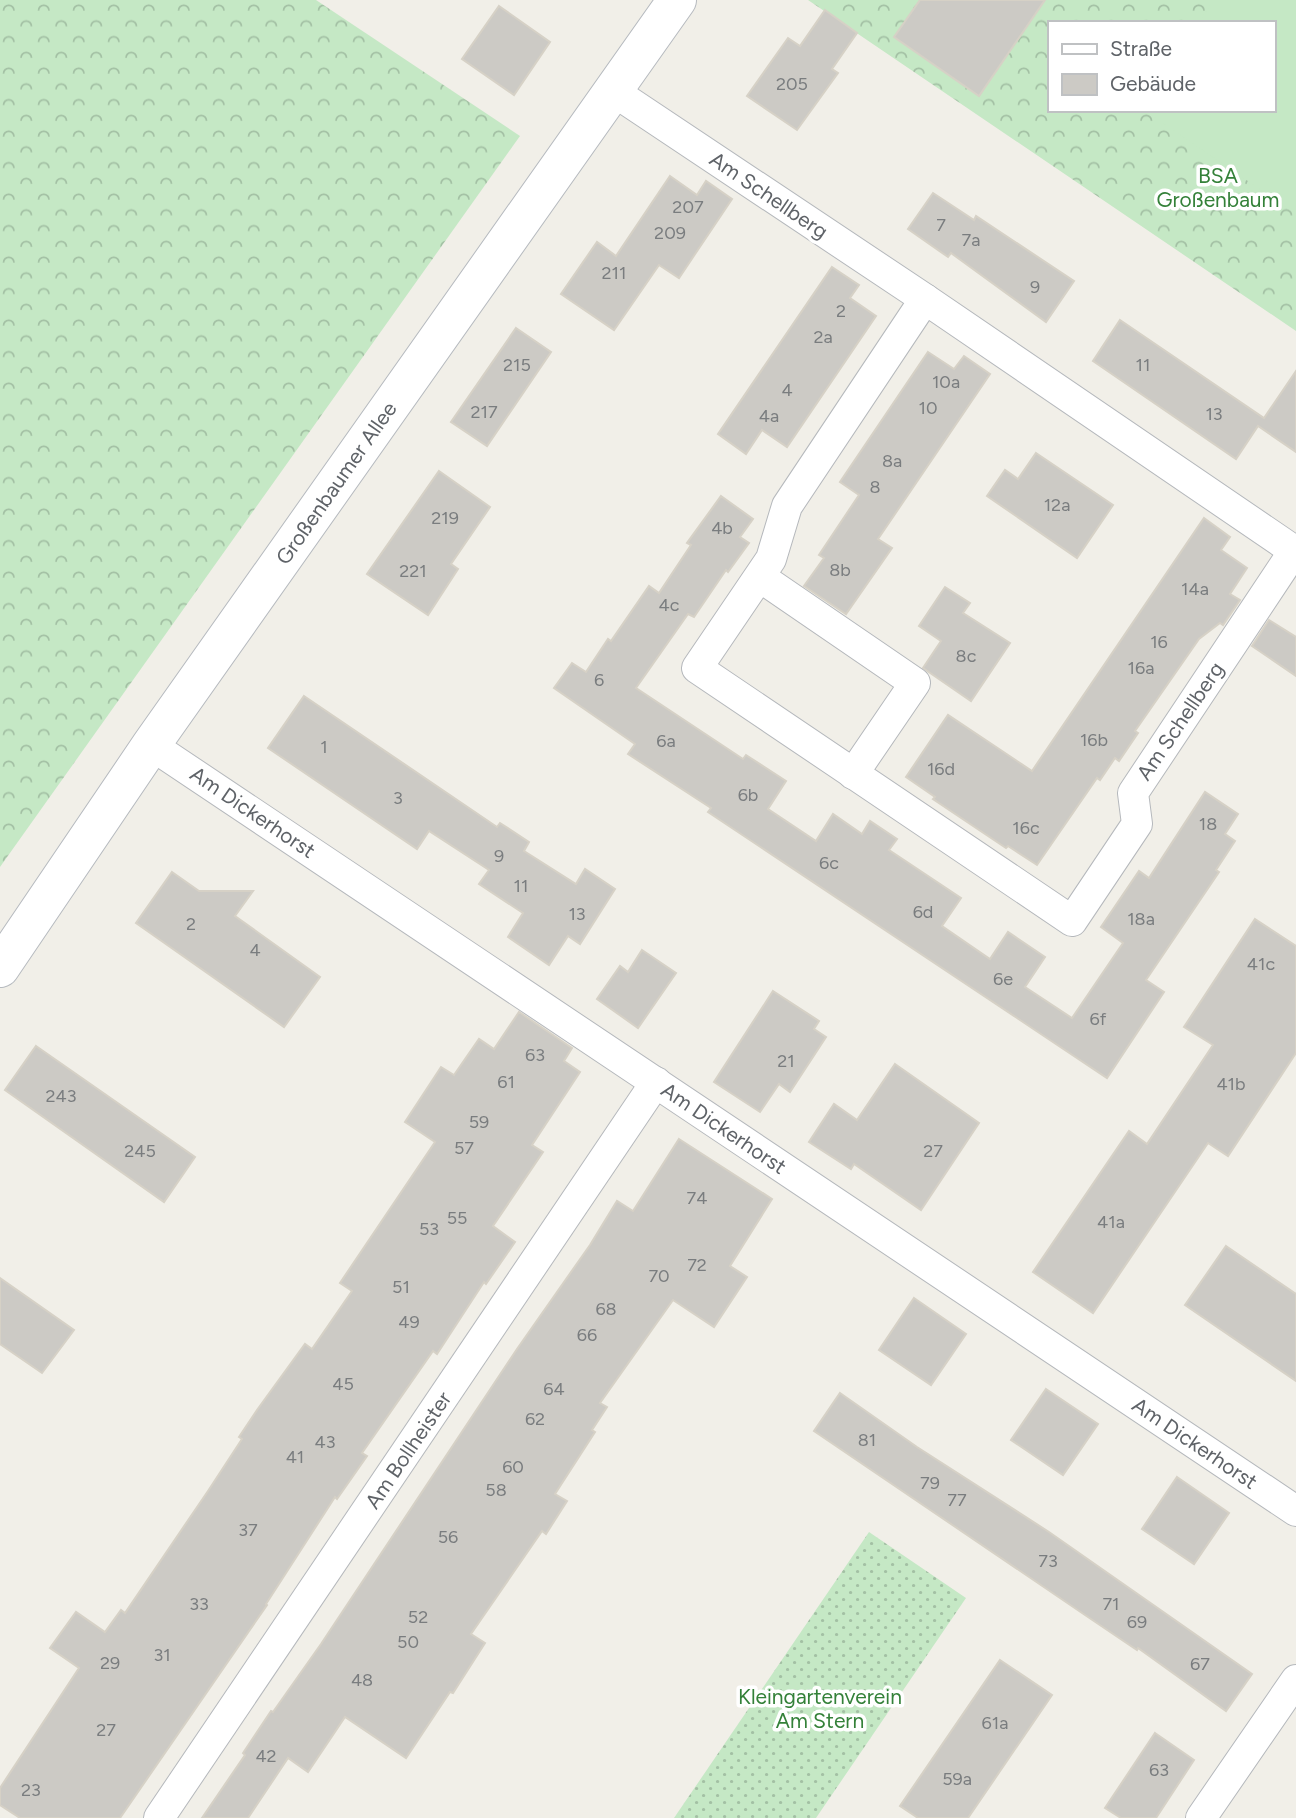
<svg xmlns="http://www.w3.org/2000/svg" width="1296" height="1818" viewBox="0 0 1296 1818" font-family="Figtree,sans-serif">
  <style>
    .grass { fill: url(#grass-dots) }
    .forest { fill: url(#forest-crowns); fill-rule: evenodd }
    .pitch { fill: #c5e8c5 }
    .building { fill: #cccac5; stroke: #d6d1c6; stroke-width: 2 }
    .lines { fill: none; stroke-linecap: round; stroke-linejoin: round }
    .street-casing { stroke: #b5b8bc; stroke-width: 32 }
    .secondary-casing { stroke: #b6babf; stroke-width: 40 }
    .street { stroke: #fff; stroke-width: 30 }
    .secondary { stroke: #fff; stroke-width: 38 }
    .labels { text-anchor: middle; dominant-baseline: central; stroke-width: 7; stroke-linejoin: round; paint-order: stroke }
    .number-label { font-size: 18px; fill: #7a7d7f }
    .park-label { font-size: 21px; fill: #348139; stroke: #fff }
    .street-label { font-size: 21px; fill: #5f6368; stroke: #fff }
  </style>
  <defs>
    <pattern id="grass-dots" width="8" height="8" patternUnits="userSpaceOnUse" patternTransform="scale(1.75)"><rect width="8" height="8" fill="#c5e8c5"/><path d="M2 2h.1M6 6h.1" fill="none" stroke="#a3c0a4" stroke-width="1.8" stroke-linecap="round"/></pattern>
    <pattern id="forest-crowns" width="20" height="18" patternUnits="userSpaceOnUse" patternTransform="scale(1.75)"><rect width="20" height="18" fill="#c5e8c5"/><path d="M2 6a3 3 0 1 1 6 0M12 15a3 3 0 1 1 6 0" fill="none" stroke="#a3c0a4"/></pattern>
  </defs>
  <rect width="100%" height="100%" fill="#f1efe8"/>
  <polygon class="grass" points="869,1532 966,1598 816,1818 674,1818"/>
  <g class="forest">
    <polygon points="0,0 316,0 520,136 0,867"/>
    <path d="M 808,0 L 1296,0 L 1296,331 ZM 1049,23 L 1273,23 L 1273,110 L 1049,110 Z"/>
  </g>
  <polygon class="pitch" points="1214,0 1296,0 1296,214 1144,110 1273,110 1273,23 1198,23"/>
  <g class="building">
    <polygon points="920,0 1045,0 979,96 894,37"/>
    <polygon points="499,6 550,42 514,95 462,59"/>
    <polygon points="825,10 857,33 832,69 838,73 797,130 747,96 788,38 800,46"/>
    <polygon points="670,176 697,195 706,181 732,199 679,278 659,265 614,330 561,294 597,242 616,256"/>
    <polygon points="933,193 974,220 976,216 1074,281 1046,322 951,253 948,257 908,229"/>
    <polygon points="832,267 859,285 850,298 876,316 787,447 762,430 746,454 718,434"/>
    <polygon points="1120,320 1264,418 1296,371 1296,452 1258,426 1236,459 1093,361"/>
    <polygon points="516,328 551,352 487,446 451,422"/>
    <polygon points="928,352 954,369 964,356 990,374 878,539 892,548 846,614 804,586 824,558 819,555 859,495 840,482"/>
    <polygon points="1036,453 1113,505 1077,558 987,496 1005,470 1018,479"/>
    <polygon points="439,471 490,507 451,564 458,569 428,615 367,574"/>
    <polygon points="721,496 753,519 740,537 749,543 728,572 726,570 694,617 688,614 636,688 743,759 746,755 786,781 768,809 816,841 833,814 862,834 870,821 897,839 889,850 961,898 942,926 990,959 1008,932 1045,957 1025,987 1072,1018 1123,943 1101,927 1139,871 1149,878 1205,792 1238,814 1225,834 1235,841 1216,870 1219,872 1146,980 1164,992 1107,1078 708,812 711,808 628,754 635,744 554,688 572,663 586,672 608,639 611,641 649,586 659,593 691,545 687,543"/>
    <polygon points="1204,518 1230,537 1221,550 1247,568 1230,594 1240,600 1223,625 1220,623 1199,639 1135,731 1138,733 1119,761 1115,758 1100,780 1097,778 1037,865 1008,846 1006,848 933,799 935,797 906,777 948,715 1032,771"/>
    <polygon points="945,587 970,603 963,613 1010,643 971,701 923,668 941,641 919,626"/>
    <polygon points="1269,620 1296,637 1296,676 1252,646"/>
    <polygon points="304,696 497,827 500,823 529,842 524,851 576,884 585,869 615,889 580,944 568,936 549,965 508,937 523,913 479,884 489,870 429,831 417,849 268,748"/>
    <polygon points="172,872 199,891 253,891 235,916 320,977 284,1027 136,923"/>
    <polygon points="1255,919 1296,946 1296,1053 1228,1156 1208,1143 1093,1313 1033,1272 1129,1131 1147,1144 1213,1045 1184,1027"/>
    <polygon points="642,950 676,973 638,1028 597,999 620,966 628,972"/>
    <polygon points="773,991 819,1021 814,1029 826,1037 790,1092 779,1084 760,1112 714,1082"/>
    <polygon points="519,1012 572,1048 564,1061 580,1072 532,1145 543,1152 493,1226 515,1242 486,1284 484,1282 437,1354 433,1351 362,1453 367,1456 337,1499 335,1497 266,1604 267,1605 120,1818 20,1818 0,1805 0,1788 79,1668 50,1648 76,1612 105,1632 121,1610 125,1613 208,1491 242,1439 239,1437 257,1410 305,1344 312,1349 352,1291 340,1283 435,1142 405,1122 441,1067 454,1075 479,1039 494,1049"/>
    <polygon points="36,1046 195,1157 164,1202 5,1090"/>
    <polygon points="895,1064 979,1123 921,1210 854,1164 851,1169 809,1142 834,1104 857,1120"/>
    <polygon points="679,1139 772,1199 730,1266 747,1277 714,1327 673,1300 600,1403 607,1407 592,1430 595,1432 555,1494 567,1501 546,1534 542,1531 471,1634 485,1643 453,1693 450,1692 406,1758 345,1717 308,1772 288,1758 248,1818 202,1818 245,1755 243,1753 271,1711 273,1712 321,1644 517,1349 590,1245 617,1201 633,1211"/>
    <polygon points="1226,1246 1296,1294 1296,1381 1185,1305"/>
    <polygon points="0,1278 74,1330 42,1373 0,1344"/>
    <polygon points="914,1298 966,1334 931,1385 879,1350"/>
    <polygon points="1046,1389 1098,1424 1063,1475 1011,1440"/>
    <polygon points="840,1393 917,1447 1049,1532 1252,1674 1226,1711 1138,1648 1137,1650 1085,1615 814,1431"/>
    <polygon points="1177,1477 1229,1513 1194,1564 1142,1529"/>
    <polygon points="1000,1660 1052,1695 968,1818 918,1818 900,1806"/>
    <polygon points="1155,1733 1194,1760 1156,1818 1121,1818 1105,1808"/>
  </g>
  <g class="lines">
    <g class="street-casing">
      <g id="street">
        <polyline points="613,91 925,299 1296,552"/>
        <polyline points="925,299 787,506 771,559 697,668 1072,921 1137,824 1133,793 1294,551"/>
        <polyline points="760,577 915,683 853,774"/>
        <polyline points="151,745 1296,1511"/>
        <polyline points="159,1818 656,1082"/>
        <polyline points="1201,1818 1296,1680"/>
      </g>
    </g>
    <g class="secondary-casing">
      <polyline id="secondary" points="0,968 151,745 677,0"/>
    </g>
    <use href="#street" class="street"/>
    <use href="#secondary" class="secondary"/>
  </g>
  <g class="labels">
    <g class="number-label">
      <text x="792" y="84">205</text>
      <text x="688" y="207">207</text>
      <text x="941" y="225">7</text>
      <text x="670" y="233">209</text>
      <text x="971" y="240">7a</text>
      <text x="614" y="273">211</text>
      <text x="1035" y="287">9</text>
      <text x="841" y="311">2</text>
      <text x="823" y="337">2a</text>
      <text x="517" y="365">215</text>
      <text x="1143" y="365">11</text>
      <text x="946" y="382">10a</text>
      <text x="787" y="390">4</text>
      <text x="928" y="408">10</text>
      <text x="484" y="412">217</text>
      <text x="1214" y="414">13</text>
      <text x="769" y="416">4a</text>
      <text x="892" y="461">8a</text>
      <text x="875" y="487">8</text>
      <text x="1057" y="505">12a</text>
      <text x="445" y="518">219</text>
      <text x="722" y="528">4b</text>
      <text x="840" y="570">8b</text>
      <text x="413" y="571">221</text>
      <text x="1195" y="589">14a</text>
      <text x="669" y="605">4c</text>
      <text x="1159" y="642">16</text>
      <text x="966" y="656">8c</text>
      <text x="1141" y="668">16a</text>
      <text x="599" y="680">6</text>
      <text x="1094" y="740">16b</text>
      <text x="666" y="741">6a</text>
      <text x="324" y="747">1</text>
      <text x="941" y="769">16d</text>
      <text x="748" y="795">6b</text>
      <text x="398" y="798">3</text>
      <text x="1208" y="824">18</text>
      <text x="1026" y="828">16c</text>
      <text x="499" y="856">9</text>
      <text x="829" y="863">6c</text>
      <text x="521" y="886">11</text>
      <text x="923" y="912">6d</text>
      <text x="577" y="914">13</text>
      <text x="1141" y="919">18a</text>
      <text x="191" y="924">2</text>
      <text x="255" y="950">4</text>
      <text x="1261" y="964">41c</text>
      <text x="1003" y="979">6e</text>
      <text x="1098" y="1019">6f</text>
      <text x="535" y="1055">63</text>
      <text x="786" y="1061">21</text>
      <text x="506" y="1082">61</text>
      <text x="1231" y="1084">41b</text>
      <text x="61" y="1096">243</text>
      <text x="479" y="1122">59</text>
      <text x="464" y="1148">57</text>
      <text x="140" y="1151">245</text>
      <text x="933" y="1151">27</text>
      <text x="697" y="1198">74</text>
      <text x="457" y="1218">55</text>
      <text x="1111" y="1222">41a</text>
      <text x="429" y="1229">53</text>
      <text x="697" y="1265">72</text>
      <text x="659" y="1276">70</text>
      <text x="401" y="1287">51</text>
      <text x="606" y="1309">68</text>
      <text x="409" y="1322">49</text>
      <text x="587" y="1335">66</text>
      <text x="343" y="1384">45</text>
      <text x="554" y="1389">64</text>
      <text x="535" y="1419">62</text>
      <text x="867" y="1440">81</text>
      <text x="325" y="1442">43</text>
      <text x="295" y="1457">41</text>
      <text x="513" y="1467">60</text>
      <text x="930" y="1483">79</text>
      <text x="496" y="1490">58</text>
      <text x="957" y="1500">77</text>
      <text x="248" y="1530">37</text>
      <text x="448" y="1537">56</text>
      <text x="1048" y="1561">73</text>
      <text x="199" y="1604">33</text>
      <text x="1111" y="1604">71</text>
      <text x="418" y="1617">52</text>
      <text x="1137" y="1622">69</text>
      <text x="408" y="1642">50</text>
      <text x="162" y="1655">31</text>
      <text x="110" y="1663">29</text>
      <text x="1200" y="1664">67</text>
      <text x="362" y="1680">48</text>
      <text x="995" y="1723">61a</text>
      <text x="106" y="1730">27</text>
      <text x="266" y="1756">42</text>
      <text x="1159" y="1770">63</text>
      <text x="957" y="1779">59a</text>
      <text x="31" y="1790">23</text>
    </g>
    <g class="park-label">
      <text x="1218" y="175">BSA<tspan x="1218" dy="24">Großenbaum</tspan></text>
      <text x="820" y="1696">Kleingartenverein<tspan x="820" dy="24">Am Stern</tspan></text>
    </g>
    <g class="street-label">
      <text transform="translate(769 195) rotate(34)">Am Schellberg</text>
      <text transform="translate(336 483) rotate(-55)">Großenbaumer Allee</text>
      <text transform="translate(1180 721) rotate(-56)">Am Schellberg</text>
      <text transform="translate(253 812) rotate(34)">Am Dickerhorst</text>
      <text transform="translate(724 1128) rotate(34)">Am Dickerhorst</text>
      <text transform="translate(1195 1443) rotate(34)">Am Dickerhorst</text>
      <text transform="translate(408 1450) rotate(-56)">Am Bollheister</text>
    </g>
  </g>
  <rect x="1048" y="21" width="228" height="91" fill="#ffffff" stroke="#bfc1c3" stroke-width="2"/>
  <rect x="1062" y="44" width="35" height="10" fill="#ffffff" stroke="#bfc1c3" stroke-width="2"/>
  <text x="1110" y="56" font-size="21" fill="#5f6368">Straße</text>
  <rect x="1062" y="74" width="35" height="21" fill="#cccac5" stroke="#bfc1c3" stroke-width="2"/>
  <text x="1110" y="91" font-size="21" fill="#5f6368">Gebäude</text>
</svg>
